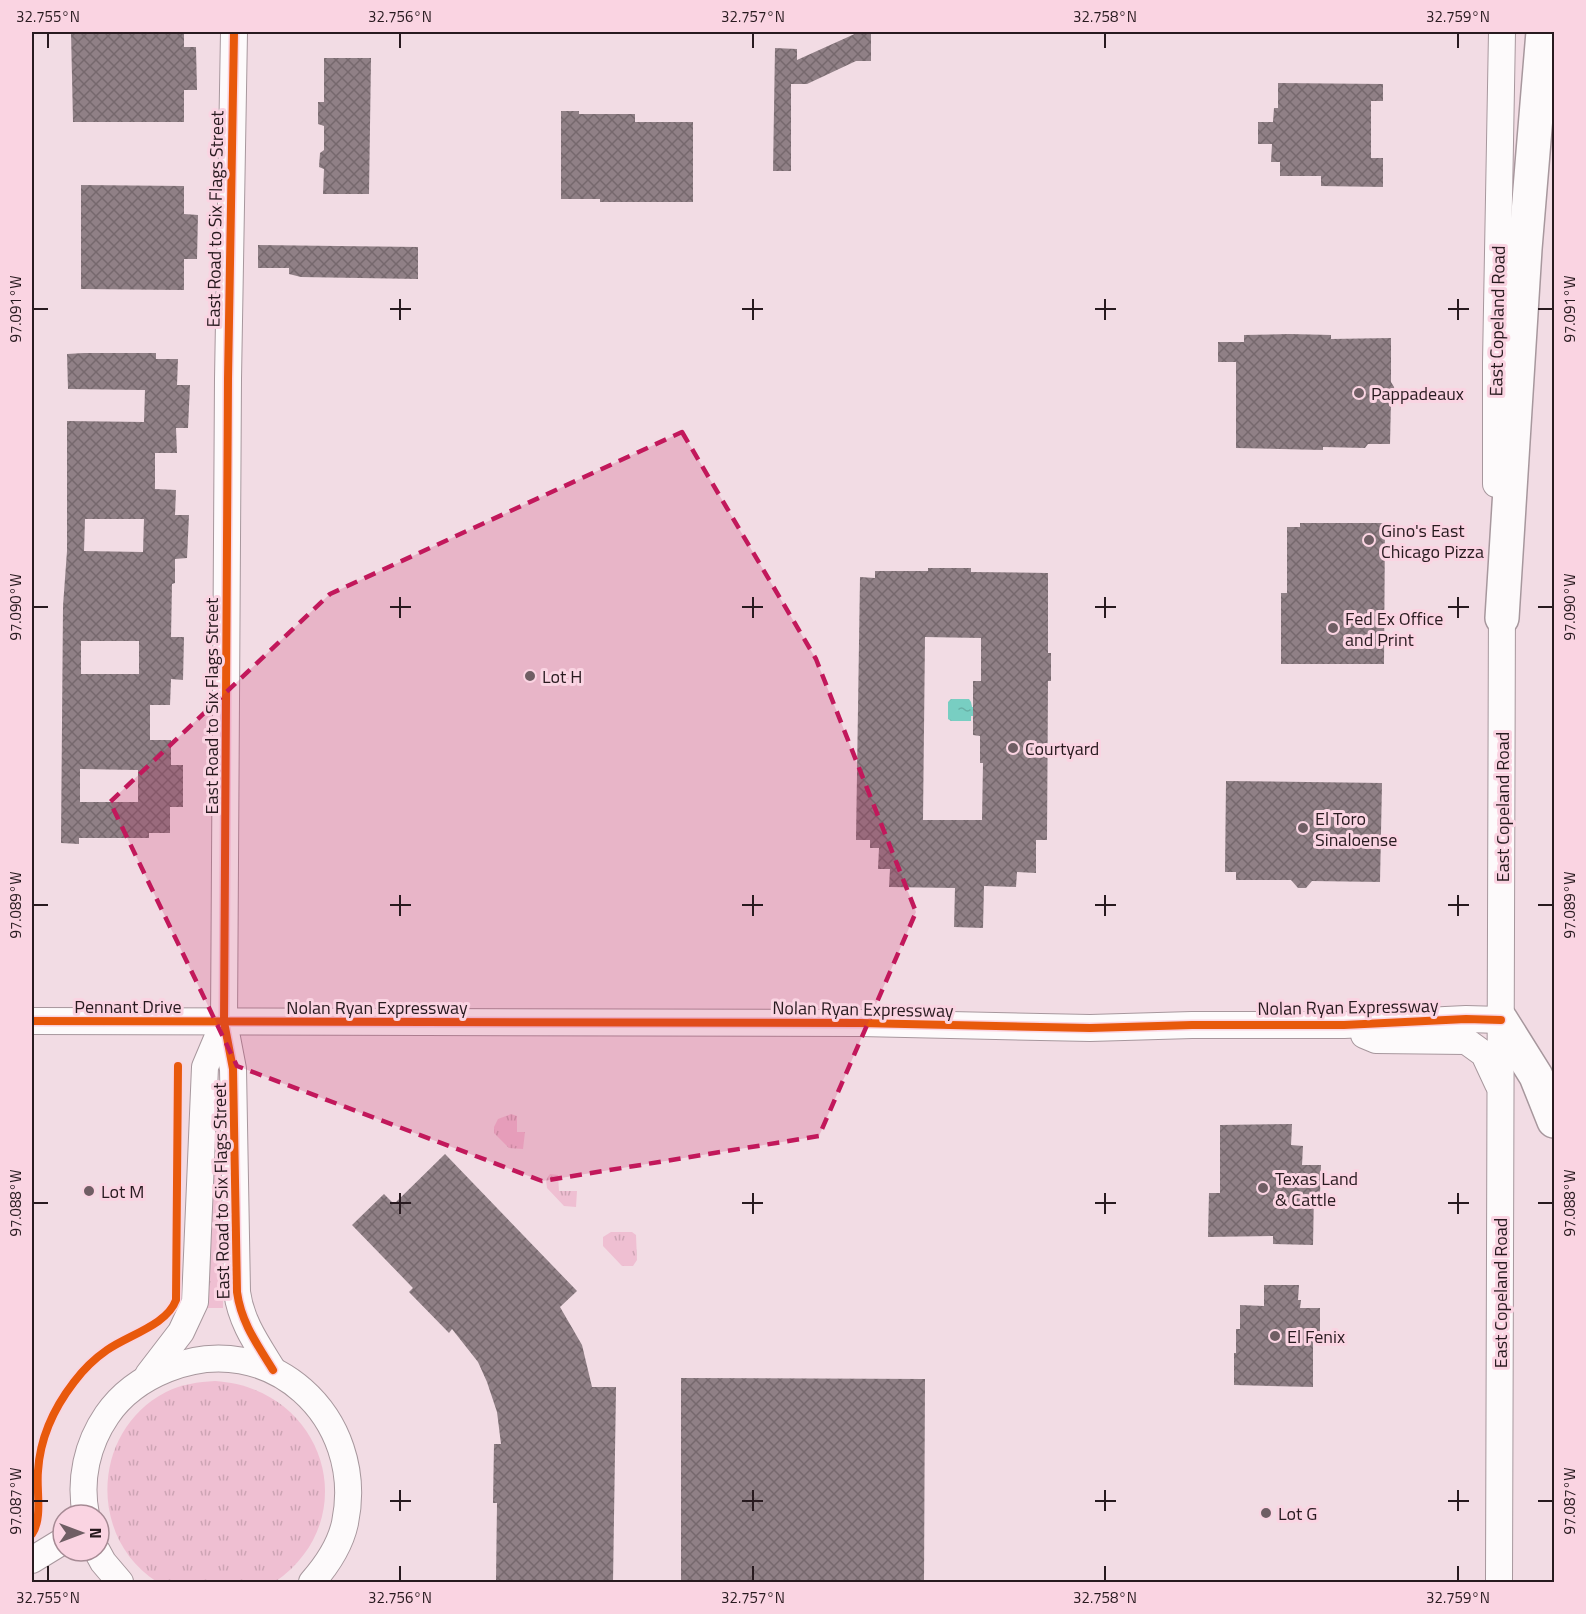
<svg xmlns="http://www.w3.org/2000/svg" width="1586" height="1614" viewBox="0 0 1586 1614" font-family="'Titillium Web',sans-serif">
  <style>
    .grass { fill: url(#grass-tufts) }
    .water { fill: url(#water-ripples) }
    .building { fill: url(#building-cross-hatch); fill-rule: evenodd }
    .lines { fill: none; stroke-linecap: round; stroke-linejoin: round }
    .secondary-casing { stroke: #a7979d; stroke-width: 28 }
    .highway-casing { stroke: #a7979d; stroke-width: 36 }
    .secondary { stroke: #fdfafb; stroke-width: 26 }
    .highway { stroke: #fdfafb; stroke-width: 33 }
    .cycleway-casing { stroke: #fad4e2; stroke-width: 11 }
    .cycleway { stroke: #e8590c; stroke-width: 8 }
    .marked { fill: #c2185b; fill-opacity: 0.2; stroke: #c2185b; stroke-width: 4.5; stroke-dasharray: 12 8; stroke-linejoin: round }
    .ticks { fill: none; stroke: #281a1f; stroke-width: 2 }
    .poi-dot { fill: #6f5e64; stroke: #fad4e2; stroke-width: 2 }
    .labels { text-anchor: middle; dominant-baseline: central; stroke-width: 6; stroke-linejoin: round; paint-order: stroke }
    .street-label { font-size: 18px; fill: #281a1f; stroke: #fad4e2 }
    .poi-label { font-size: 18px; fill: #281a1f; stroke: #fad4e2; text-anchor: start }
    .neatline { fill: none; stroke: #281a1f; stroke-width: 2 }
    .ticks-label { font-size: 15px; text-anchor: middle; fill: #281a1f }
  </style>
  <defs>
    <pattern id="grass-tufts" width="24" height="20" patternUnits="userSpaceOnUse" patternTransform="scale(1.5)"><rect width="24" height="20" fill="#efbfd2"/><path d="M3 7l-1-3M5 7V3M7 7l1-3M15 17l-1-3M17 17v-4M19 17l1-3" fill="none" stroke="#cda4b4"/></pattern>
    <pattern id="water-ripples" width="26" height="14" patternUnits="userSpaceOnUse" patternTransform="scale(1.5)"><rect width="26" height="14" fill="#78cec2"/><path d="M2 4q2-2 4 0t4 0M15 11q2-2 4 0t4 0" fill="none" stroke="#68b0a6"/></pattern>
    <pattern id="building-cross-hatch" width="8" height="8" patternUnits="userSpaceOnUse" patternTransform="scale(1.5)"><rect width="8" height="8" fill="#908086"/><path d="M0 0l8 8M0 8l8-8" fill="none" stroke="#76686d"/></pattern>
  </defs>
  <rect width="100%" height="100%" fill="#f2dce4"/>
  <g class="grass">
    <polygon points="511,1114 517,1116 517,1132 525,1132 523,1149 509,1148 494,1133 494,1127 498,1119"/>
    <polygon points="219,1119 221,1134 223,1308 207,1308 215,1125 216,1120"/>
    <polygon points="550,1174 558,1175 559,1191 577,1191 576,1207 564,1206 547,1188 546,1180"/>
    <polygon points="611,1232 632,1232 636,1235 637,1260 633,1266 622,1266 603,1246 603,1237"/>
    <path d="M 215,1381 C 325,1388 366,1519 275,1582 L 157,1582 C 87,1537 92,1430 166,1392 C 182,1384 198,1382 215,1381 Z"/>
  </g>
  <polygon class="water" points="951,699 969,699 971,702 972,707 975,707 975,716 971,716 971,721 951,721 948,719 948,702"/>
  <g class="building">
    <polygon points="71,32 184,32 184,47 196,47 197,90 184,90 184,122 73,122"/>
    <polygon points="859,32 871,32 871,61 856,61 807,84 791,84 791,171 773,171 775,48 797,49 797,60"/>
    <polygon points="324,58 371,58 369,194 323,194 324,169 319,167 320,153 324,150 324,126 318,124 318,102 324,102"/>
    <polygon points="1278,83 1383,84 1383,101 1371,101 1371,158 1383,158 1383,187 1321,186 1321,176 1280,176 1280,162 1271,162 1272,144 1258,144 1258,122 1273,122 1274,108 1278,108"/>
    <polygon points="561,111 579,111 579,114 635,114 635,122 693,122 693,202 600,202 600,199 561,199"/>
    <polygon points="81,185 184,186 184,214 198,215 197,259 184,259 184,290 81,289"/>
    <polygon points="258,245 418,247 418,279 301,277 289,274 289,268 258,268"/>
    <polygon points="1289,334 1331,335 1331,339 1391,338 1391,382 1394,387 1395,395 1391,400 1390,444 1368,444 1365,448 1323,447 1323,450 1236,448 1236,362 1218,362 1218,342 1244,342 1244,335"/>
    <path d="M 84,353 L 156,353 L 156,359 L 178,359 L 177,385 L 190,385 L 188,428 L 176,428 L 177,453 L 155,453 L 155,489 L 176,490 L 175,515 L 189,515 L 187,558 L 175,559 L 175,583 L 172,584 L 171,637 L 184,637 L 183,680 L 171,679 L 170,705 L 150,705 L 150,740 L 171,740 L 171,765 L 183,765 L 183,807 L 170,807 L 170,833 L 149,833 L 149,838 L 79,838 L 79,844 L 61,843 L 63,606 L 67,551 L 67,421 L 144,422 L 145,390 L 68,389 L 67,354 ZM 85,519 L 144,519 L 143,552 L 84,551 ZM 81,641 L 139,641 L 139,674 L 81,674 ZM 80,769 L 138,770 L 138,802 L 80,802 Z"/>
    <polygon points="1300,523 1385,523 1384,664 1281,664 1281,593 1287,593 1287,527 1300,527"/>
    <path d="M 928,568 L 971,568 L 971,572 L 1048,573 L 1048,653 L 1051,653 L 1051,681 L 1048,681 L 1047,840 L 1036,840 L 1036,873 L 1017,872 L 1016,887 L 984,886 L 983,928 L 954,927 L 955,888 L 889,887 L 890,869 L 878,869 L 879,848 L 870,848 L 870,840 L 856,840 L 860,577 L 875,578 L 875,571 L 928,571 ZM 925,637 L 981,638 L 981,681 L 973,681 L 973,735 L 980,736 L 980,763 L 983,763 L 982,820 L 923,820 Z"/>
    <polygon points="1226,781 1382,783 1380,882 1312,881 1306,888 1298,888 1291,880 1236,880 1236,872 1225,872"/>
    <polygon points="1292,1124 1291,1145 1303,1146 1302,1165 1321,1165 1320,1193 1314,1193 1313,1245 1273,1244 1273,1236 1208,1237 1209,1193 1220,1193 1220,1125"/>
    <polygon points="445,1154 577,1291 560,1307 582,1345 592,1387 616,1387 613,1582 496,1582 497,1503 493,1503 494,1444 501,1444 497,1412 487,1382 478,1362 452,1329 449,1333 409,1292 413,1288 352,1225 384,1194 394,1204"/>
    <polygon points="1264,1285 1299,1285 1298,1300 1301,1300 1300,1308 1320,1308 1320,1337 1313,1337 1313,1387 1234,1385 1234,1353 1236,1353 1236,1329 1240,1329 1240,1305 1264,1306"/>
    <polygon points="681,1378 925,1379 924,1582 681,1582"/>
  </g>
  <g class="lines">
    <g class="secondary-casing">
      <g id="secondary">
        <path d="M 234,32 L 228,379 L 224,1022 L 233,1069 L 237,1292 C 241,1322 257,1344 273,1370"/>
        <polyline points="1496,484 1496,363 1502,32"/>
        <polyline points="32,1021 860,1023 1090,1028 1192,1025 1344,1025 1466,1019 1501,1020"/>
        <polyline points="1364,1035 1376,1040 1466,1041 1484,1054 1498,1084"/>
        <polyline points="148,1375 181,1332 195,1302 205,1067 224,1022"/>
        <path d="M 86,1515 C 79,1480 87,1444 107,1415 C 122,1393 142,1379 167,1369 C 269,1327 367,1417 345,1523 C 340,1546 327,1565 312,1582"/>
        <polyline points="97,1551 103,1562 120,1582"/>
        <polyline points="32,1560 63,1541"/>
        <polyline points="1499,1582 1502,599"/>
      </g>
    </g>
    <g class="highway-casing">
      <g id="highway">
        <polyline points="1502,618 1525,249 1543,32"/>
        <polyline points="1501,1020 1536,1076 1554,1121"/>
      </g>
    </g>
    <use href="#secondary" class="secondary"/>
    <use href="#highway" class="highway"/>
    <g class="cycleway-casing">
      <g id="cycleway">
        <path d="M 234,32 L 228,379 L 224,1022 L 233,1069 L 237,1292 C 241,1322 257,1344 273,1370"/>
        <polyline points="32,1021 860,1023 1090,1028 1192,1025 1344,1025 1466,1019 1501,1020"/>
        <path d="M 32,1534 C 43,1518 36,1490 38,1471 C 40,1438 54,1408 74,1382 C 83,1370 94,1359 107,1350 C 128,1335 167,1325 176,1300 L 178,1066"/>
      </g>
    </g>
    <use href="#cycleway" class="cycleway"/>
  </g>
  <path class="marked" d="M 682,432 L 816,659 L 916,912 L 819,1136 L 542,1181 L 237,1066 L 110,802 L 330,594 Z"/>
  <path class="ticks" d="M 48,33 L 48,48M 400,33 L 400,48M 753,33 L 753,48M 1105,33 L 1105,48M 1458,33 L 1458,48M 400,299 L 400,320M 753,299 L 753,320M 1105,299 L 1105,320M 1458,299 L 1458,320M 33,309 L 48,309M 390,309 L 411,309M 742,309 L 763,309M 1095,309 L 1116,309M 1448,309 L 1469,309M 1538,309 L 1553,309M 400,597 L 400,618M 753,597 L 753,618M 1105,597 L 1105,618M 1458,597 L 1458,618M 33,607 L 48,607M 390,607 L 411,607M 742,607 L 763,607M 1095,607 L 1116,607M 1448,607 L 1469,607M 1538,607 L 1553,607M 400,895 L 400,916M 753,895 L 753,916M 1105,895 L 1105,916M 1458,895 L 1458,916M 33,905 L 48,905M 390,905 L 411,905M 742,905 L 763,905M 1095,905 L 1116,905M 1448,905 L 1469,905M 1538,905 L 1553,905M 400,1193 L 400,1214M 753,1193 L 753,1214M 1105,1193 L 1105,1214M 1458,1193 L 1458,1214M 33,1203 L 48,1203M 390,1203 L 411,1203M 742,1203 L 763,1203M 1095,1203 L 1116,1203M 1448,1203 L 1469,1203M 1538,1203 L 1553,1203M 400,1490 L 400,1511M 753,1490 L 753,1511M 1105,1490 L 1105,1511M 1458,1490 L 1458,1511M 33,1501 L 48,1501M 390,1501 L 411,1501M 742,1501 L 763,1501M 1095,1501 L 1116,1501M 1448,1501 L 1469,1501M 1538,1501 L 1553,1501M 48,1566 L 48,1581M 400,1566 L 400,1581M 753,1566 L 753,1581M 1105,1566 L 1105,1581M 1458,1566 L 1458,1581"/>
  <g class="poi-dot">
    <circle cx="1359" cy="393" r="6"/>
    <circle cx="1369" cy="540" r="6"/>
    <circle cx="1333" cy="628" r="6"/>
    <circle cx="530" cy="676" r="6"/>
    <circle cx="1013" cy="748" r="6"/>
    <circle cx="1303" cy="828" r="6"/>
    <circle cx="1263" cy="1188" r="6"/>
    <circle cx="89" cy="1191" r="6"/>
    <circle cx="1275" cy="1336" r="6"/>
    <circle cx="1266" cy="1513" r="6"/>
  </g>
  <g class="labels">
    <g class="street-label">
      <text transform="translate(215 219) rotate(-89)">East Road to Six Flags Street</text>
      <text transform="translate(1497 321) rotate(-89)">East Copeland Road</text>
      <text transform="translate(211 706) rotate(-90)">East Road to Six Flags Street</text>
      <text transform="translate(1502 807) rotate(-90)">East Copeland Road</text>
      <text x="128" y="1006">Pennant Drive</text>
      <text x="377" y="1007">Nolan Ryan Expressway</text>
      <text transform="translate(1348 1007) rotate(-1)">Nolan Ryan Expressway</text>
      <text transform="translate(863 1009) rotate(1)">Nolan Ryan Expressway</text>
      <text transform="translate(221 1191) rotate(-91)">East Road to Six Flags Street</text>
      <text transform="translate(1500 1293) rotate(-90)">East Copeland Road</text>
    </g>
    <g class="poi-label">
      <text x="1371" y="393">Pappadeaux</text>
      <text x="1381" y="530">Gino's East<tspan x="1381" dy="21">Chicago Pizza</tspan></text>
      <text x="1345" y="618">Fed Ex Office<tspan x="1345" dy="21">and Print</tspan></text>
      <text x="542" y="676">Lot H</text>
      <text x="1025" y="748">Courtyard</text>
      <text x="1315" y="818">El Toro<tspan x="1315" dy="21">Sinaloense</tspan></text>
      <text x="1275" y="1178">Texas Land<tspan x="1275" dy="21">&amp; Cattle</tspan></text>
      <text x="101" y="1191">Lot M</text>
      <text x="1287" y="1336">El Fenix</text>
      <text x="1278" y="1513">Lot G</text>
    </g>
  </g>
  <rect width="1586" height="1614" fill="none" stroke="#fad4e2" stroke-width="66"/>
  <g transform="translate(81 1533) rotate(90)"><circle r="28" fill="#fad4e2" stroke="#a68a94" stroke-width="1.5"/>
  <path d="M0-4.5L10 22L0 15L-10 22Z" fill="#6f5e64"/>
  <text y="-9" font-size="16" font-weight="bold" text-anchor="middle" fill="#281a1f">N</text>
  </g>
  <rect x="33" y="33" width="1520" height="1548" class="neatline"/>
  <g class="ticks-label">
    <text x="48" y="22">32.755°N</text>
    <text x="400" y="22">32.756°N</text>
    <text x="753" y="22">32.757°N</text>
    <text x="1105" y="22">32.758°N</text>
    <text x="1458" y="22">32.759°N</text>
    <text transform="translate(1570 309) rotate(-90)" y="5">97.091°W</text>
    <text transform="translate(16 309) rotate(-90)" y="5">97.091°W</text>
    <text transform="translate(1570 607) rotate(-90)" y="5">97.090°W</text>
    <text transform="translate(16 607) rotate(-90)" y="5">97.090°W</text>
    <text transform="translate(1570 905) rotate(-90)" y="5">97.089°W</text>
    <text transform="translate(16 905) rotate(-90)" y="5">97.089°W</text>
    <text transform="translate(16 1203) rotate(-90)" y="5">97.088°W</text>
    <text transform="translate(1570 1203) rotate(-90)" y="5">97.088°W</text>
    <text transform="translate(16 1501) rotate(-90)" y="5">97.087°W</text>
    <text transform="translate(1570 1501) rotate(-90)" y="5">97.087°W</text>
    <text x="48" y="1603">32.755°N</text>
    <text x="400" y="1603">32.756°N</text>
    <text x="753" y="1603">32.757°N</text>
    <text x="1105" y="1603">32.758°N</text>
    <text x="1458" y="1603">32.759°N</text>
  </g>
</svg>
